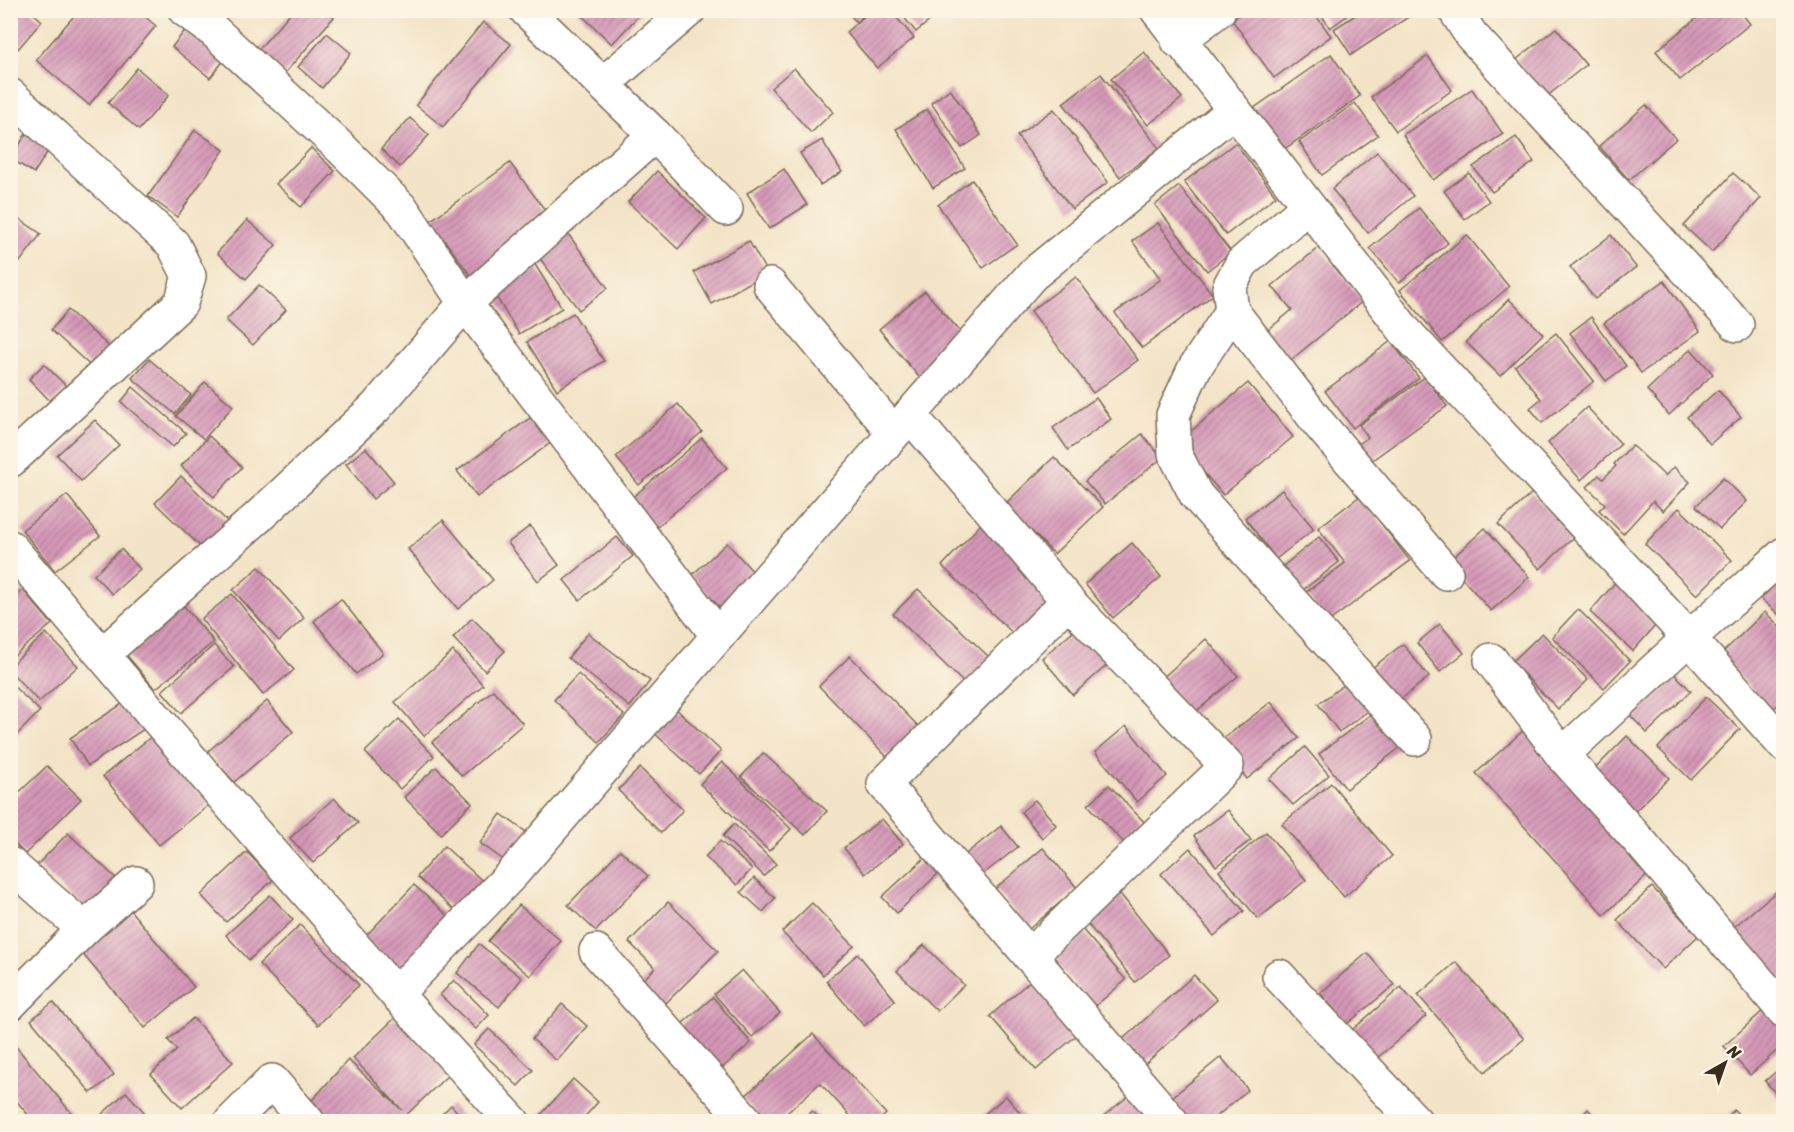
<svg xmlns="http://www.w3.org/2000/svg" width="1794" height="1132" viewBox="0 0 1794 1132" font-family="Sriracha,sans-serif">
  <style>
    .building { fill: url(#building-hatch) }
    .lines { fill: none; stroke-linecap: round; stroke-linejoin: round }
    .street-casing { stroke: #7b6b59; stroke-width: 36 }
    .street { stroke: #fff; stroke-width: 33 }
  </style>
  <defs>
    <pattern id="building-hatch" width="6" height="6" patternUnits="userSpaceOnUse" patternTransform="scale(1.5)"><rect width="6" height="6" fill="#d598b8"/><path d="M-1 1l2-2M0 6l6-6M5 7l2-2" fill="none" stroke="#ae7c95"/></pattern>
  </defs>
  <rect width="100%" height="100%" fill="#fcf5e5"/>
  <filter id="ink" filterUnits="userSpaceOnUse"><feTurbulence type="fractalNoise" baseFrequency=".0167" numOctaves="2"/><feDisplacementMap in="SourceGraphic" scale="12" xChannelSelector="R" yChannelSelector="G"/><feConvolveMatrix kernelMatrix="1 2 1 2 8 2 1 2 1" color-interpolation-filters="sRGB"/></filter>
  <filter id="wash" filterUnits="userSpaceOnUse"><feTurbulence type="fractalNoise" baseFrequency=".008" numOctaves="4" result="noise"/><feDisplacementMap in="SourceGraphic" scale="24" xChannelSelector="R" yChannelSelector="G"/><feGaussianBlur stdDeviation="1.35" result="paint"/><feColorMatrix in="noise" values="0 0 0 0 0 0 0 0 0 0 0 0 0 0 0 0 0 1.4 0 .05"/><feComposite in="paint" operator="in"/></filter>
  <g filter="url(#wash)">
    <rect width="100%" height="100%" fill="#f3e4c7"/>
    <g id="blocks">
      <g class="building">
        <polygon points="10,10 30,10 42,21 18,49 10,42"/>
        <polygon points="79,10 137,10 156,26 89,105 36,60"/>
        <polygon points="293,10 327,10 334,17 284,74 258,50"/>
        <polygon points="576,10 644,10 612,44"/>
        <polygon points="796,10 809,10 803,17"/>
        <polygon points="846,10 870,10 856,22"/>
        <polygon points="872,10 890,10 914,38 877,68 846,32"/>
        <polygon points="898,10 943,10 916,32"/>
        <polygon points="1070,10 1082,10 1074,17"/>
        <polygon points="1246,10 1312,10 1331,36 1274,78 1232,20"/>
        <polygon points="1318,10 1355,10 1330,28"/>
        <polygon points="1363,10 1419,10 1351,55 1334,29"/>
        <polygon points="1466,10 1490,10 1475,22"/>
        <polygon points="1707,10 1739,10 1750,24 1680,80 1656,51"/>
        <polygon points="483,22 511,44 443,127 416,105"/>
        <polygon points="190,24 228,55 210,78 172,47"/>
        <polygon points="1556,28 1586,65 1546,97 1516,60"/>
        <polygon points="327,33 351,53 322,88 298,67"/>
        <polygon points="1144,52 1182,98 1148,125 1111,79"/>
        <polygon points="1331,54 1360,96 1283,150 1253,109"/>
        <polygon points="1428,56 1452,90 1396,131 1371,97"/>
        <polygon points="137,68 169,95 139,130 108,103"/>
        <polygon points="794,68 833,112 811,133 771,88"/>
        <polygon points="1101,74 1159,148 1120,177 1063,103"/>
        <polygon points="950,89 981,135 962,148 931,103"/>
        <polygon points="1472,89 1503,134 1433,180 1403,135"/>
        <polygon points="1355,103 1378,135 1322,175 1299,142"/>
        <polygon points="1646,105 1676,139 1629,180 1599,146"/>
        <polygon points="927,109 965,168 933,188 896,129"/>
        <polygon points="1054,109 1108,182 1072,209 1017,136"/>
        <polygon points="410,118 429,135 400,167 381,149"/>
        <polygon points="30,127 54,142 34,173 11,159"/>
        <polygon points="195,130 224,150 177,217 148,196"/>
        <polygon points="1516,137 1534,162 1492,192 1473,167"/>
        <polygon points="822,140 842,172 820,185 800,153"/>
        <polygon points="1235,143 1276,196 1226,235 1184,182"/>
        <polygon points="311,148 335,171 301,207 276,184"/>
        <polygon points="1377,152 1413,196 1368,233 1332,189"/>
        <polygon points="510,163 554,222 474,280 430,221"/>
        <polygon points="784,169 807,205 769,229 747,193"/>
        <polygon points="657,171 706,218 678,249 628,202"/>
        <polygon points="1469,173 1489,201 1465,219 1444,191"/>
        <polygon points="1733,173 1761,198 1712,252 1684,226"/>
        <polygon points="972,180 1017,244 983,268 938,205"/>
        <polygon points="1179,186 1231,252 1207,271 1155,205"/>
        <polygon points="1419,208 1448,243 1399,283 1370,248"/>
        <polygon points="15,216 41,234 16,267 10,263 10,223"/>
        <polygon points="247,220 276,245 246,279 217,253"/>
        <polygon points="1158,223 1213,295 1142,348 1115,313 1161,279 1132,241"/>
        <polygon points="568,234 608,288 579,310 538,256"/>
        <polygon points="1467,235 1509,287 1442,342 1400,290"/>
        <polygon points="1611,235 1636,267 1595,299 1570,267"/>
        <polygon points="749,241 767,273 712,304 694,272"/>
        <polygon points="1319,247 1363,301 1286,364 1262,335 1292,310 1272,286"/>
        <polygon points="531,258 562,308 519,334 488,284"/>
        <polygon points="10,272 17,277 10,286"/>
        <polygon points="1076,277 1138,360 1093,393 1031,311"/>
        <polygon points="1664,281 1700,331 1641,373 1604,323"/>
        <polygon points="259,285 286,310 253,345 226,320"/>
        <polygon points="925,291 971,344 924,383 879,329"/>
        <polygon points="1509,299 1543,334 1500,376 1466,342"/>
        <polygon points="68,310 113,350 95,370 51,330"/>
        <polygon points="573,313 604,361 557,390 527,342"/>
        <polygon points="1591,317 1626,366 1606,381 1570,333"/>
        <polygon points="1556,333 1594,381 1542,423 1530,408 1541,399 1515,366"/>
        <polygon points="1391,341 1419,378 1353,428 1325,391"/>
        <polygon points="1691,349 1713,374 1669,415 1647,390"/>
        <polygon points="149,359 191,395 175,414 132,378"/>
        <polygon points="44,364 68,388 52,403 29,379"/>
        <polygon points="1425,377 1447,406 1364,466 1352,449 1368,437 1359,425"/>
        <polygon points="205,382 233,406 204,439 176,416"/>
        <polygon points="1248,383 1293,437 1223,495 1178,442"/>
        <polygon points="133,387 186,433 173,447 121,402"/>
        <polygon points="1718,390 1741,417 1710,444 1687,417"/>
        <polygon points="1096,398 1111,419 1068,450 1053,428"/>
        <polygon points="678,404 702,432 639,485 616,457"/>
        <polygon points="1587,407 1621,444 1581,480 1548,443"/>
        <polygon points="534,415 553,441 477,497 457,471"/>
        <polygon points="95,420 119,445 81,481 57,455"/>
        <polygon points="1142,434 1162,458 1105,504 1085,481"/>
        <polygon points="209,436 242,467 214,497 181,466"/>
        <polygon points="702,438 727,468 651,532 627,502"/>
        <polygon points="1632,445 1665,476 1674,467 1690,482 1663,511 1653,501 1623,534 1599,510 1605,504 1587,487 1599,475 1603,479 1616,466 1614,464"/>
        <polygon points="366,448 394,482 373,499 346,464"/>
        <polygon points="1054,457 1103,507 1054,554 1005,504"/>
        <polygon points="181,476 228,522 202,548 155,503"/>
        <polygon points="1723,478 1747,501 1720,529 1696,506"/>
        <polygon points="1282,490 1314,529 1276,559 1245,518"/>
        <polygon points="1532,493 1573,538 1540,569 1498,524"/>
        <polygon points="67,495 100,536 55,571 22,530"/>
        <polygon points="1360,496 1410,561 1328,622 1305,593 1345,563 1318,528"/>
        <polygon points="1679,508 1732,560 1697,595 1645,544"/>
        <polygon points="443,520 493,580 458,609 408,549"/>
        <polygon points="983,522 1060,595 1018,638 942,566"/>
        <polygon points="530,526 559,565 538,581 508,543"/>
        <polygon points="1485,528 1529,577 1491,611 1448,562"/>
        <polygon points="617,537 633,556 580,600 564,580"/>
        <polygon points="1319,537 1339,562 1303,590 1283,566"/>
        <polygon points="727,543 755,574 720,608 691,576"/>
        <polygon points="1132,543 1161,577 1113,618 1085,584"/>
        <polygon points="121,549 140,569 112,594 94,575"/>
        <polygon points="259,567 304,618 279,641 233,590"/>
        <polygon points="1784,574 1784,619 1761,599"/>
        <polygon points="1619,578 1664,616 1633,651 1590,612"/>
        <polygon points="918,589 990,658 965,684 893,614"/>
        <polygon points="23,590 52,624 10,659 10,600"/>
        <polygon points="232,594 294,670 263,695 201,619"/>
        <polygon points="341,599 383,653 356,674 314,621"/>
        <polygon points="184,606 214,642 155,689 125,653"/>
        <polygon points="1578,609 1630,661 1604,688 1552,637"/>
        <polygon points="1765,612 1784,631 1784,699 1771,711 1720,655"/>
        <polygon points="472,618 505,651 485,671 453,638"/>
        <polygon points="1081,624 1113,660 1073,695 1042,658"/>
        <polygon points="1440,624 1464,653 1440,672 1417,643"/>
        <polygon points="46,633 78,666 39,702 10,671 10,666"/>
        <polygon points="588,633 650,681 630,707 568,658"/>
        <polygon points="1542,633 1588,680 1558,709 1512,662"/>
        <polygon points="1206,639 1238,676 1191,716 1159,681"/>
        <polygon points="1403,644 1429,677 1392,706 1367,672"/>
        <polygon points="214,645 234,667 181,713 162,691"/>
        <polygon points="453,651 483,685 424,736 395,702"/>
        <polygon points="850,656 920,728 888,758 819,686"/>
        <polygon points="1669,668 1691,691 1647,733 1625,710"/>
        <polygon points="578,674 624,715 599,742 554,700"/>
        <polygon points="1352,679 1372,708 1339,732 1318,704"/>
        <polygon points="10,683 40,711 10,742"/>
        <polygon points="493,690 523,724 462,776 432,742"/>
        <polygon points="1706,697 1740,729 1691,780 1658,748"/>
        <polygon points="267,701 293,732 234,782 207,752"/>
        <polygon points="125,702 144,729 88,766 70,738"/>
        <polygon points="1271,702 1299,738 1247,779 1219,742"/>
        <polygon points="673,706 721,751 699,774 651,730"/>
        <polygon points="1379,708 1406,743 1346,789 1319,754"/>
        <polygon points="399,719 434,756 400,789 365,752"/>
        <polygon points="1126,726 1167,776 1137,802 1095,752"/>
        <polygon points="1526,728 1654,869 1604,915 1476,773"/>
        <polygon points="152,736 209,805 159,845 103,776"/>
        <polygon points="1627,736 1669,778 1630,816 1589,775"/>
        <polygon points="1305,747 1329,775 1293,805 1269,779"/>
        <polygon points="763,753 827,811 805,835 741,777"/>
        <polygon points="722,762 791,829 769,851 700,784"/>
        <polygon points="47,766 81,799 25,854 10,839 10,801"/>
        <polygon points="436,767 472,803 441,834 404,797"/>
        <polygon points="640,768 683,810 661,833 618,790"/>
        <polygon points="1331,783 1392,856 1344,897 1282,824"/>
        <polygon points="1109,785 1146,824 1125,844 1088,805"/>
        <polygon points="334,798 358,823 313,863 290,838"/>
        <polygon points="1035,800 1056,825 1042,838 1021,812"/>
        <polygon points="1228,810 1251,840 1216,866 1194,836"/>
        <polygon points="501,814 526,832 505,861 480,843"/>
        <polygon points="882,819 903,844 865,874 844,848"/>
        <polygon points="734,824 776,864 764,876 723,836"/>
        <polygon points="1001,826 1018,847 982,875 966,854"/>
        <polygon points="1266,832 1306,880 1258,919 1219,871"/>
        <polygon points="68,833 120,882 90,914 37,865"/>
        <polygon points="720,841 752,869 737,885 705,857"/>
        <polygon points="444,846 487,885 461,916 417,877"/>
        <polygon points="1043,848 1077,888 1029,929 995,889"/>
        <polygon points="1190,848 1244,911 1214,936 1161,874"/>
        <polygon points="620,850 648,876 596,931 568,905"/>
        <polygon points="247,852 273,880 226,922 201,895"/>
        <polygon points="930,853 944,868 897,913 882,897"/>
        <polygon points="754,878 775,898 763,912 741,892"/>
        <polygon points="414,885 456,923 406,977 364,938"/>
        <polygon points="1784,885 1784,987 1729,931"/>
        <polygon points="1652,887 1698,936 1663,969 1617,920"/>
        <polygon points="1117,890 1169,955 1135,982 1082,917"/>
        <polygon points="270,895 293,920 249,960 226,935"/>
        <polygon points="668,902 718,951 658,1011 635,988 655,968 629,942"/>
        <polygon points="812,903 854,946 823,975 782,932"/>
        <polygon points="519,905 561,941 530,976 488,941"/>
        <polygon points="130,910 194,987 145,1028 81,952"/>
        <polygon points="300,925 359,985 318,1025 259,964"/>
        <polygon points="1082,929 1126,980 1094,1007 1050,957"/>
        <polygon points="479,944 522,978 499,1007 457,973"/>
        <polygon points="924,945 964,985 937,1011 897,971"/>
        <polygon points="1367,953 1394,985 1347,1024 1320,993"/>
        <polygon points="858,954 895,1000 864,1026 826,981"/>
        <polygon points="1456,962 1524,1039 1485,1072 1418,995"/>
        <polygon points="742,970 780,1013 752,1037 714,994"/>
        <polygon points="1194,975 1217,1000 1145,1064 1123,1039"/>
        <polygon points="454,980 489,1015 476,1029 440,995"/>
        <polygon points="1030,981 1077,1035 1036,1070 990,1016"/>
        <polygon points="1401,987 1426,1016 1376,1059 1351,1031"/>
        <polygon points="713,997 751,1043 715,1074 676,1029"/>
        <polygon points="53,1002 114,1075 91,1093 31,1020"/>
        <polygon points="562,1004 587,1026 557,1061 532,1039"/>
        <polygon points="1766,1008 1784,1028 1784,1044 1750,1075 1724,1046"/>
        <polygon points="193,1018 233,1062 182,1108 151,1074 177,1050 168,1040"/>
        <polygon points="395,1018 449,1074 399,1122 323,1122 306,1107 348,1060 402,1110 353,1058"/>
        <polygon points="489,1029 533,1070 518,1086 474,1045"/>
        <polygon points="813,1034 886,1114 878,1122 856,1122 820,1083 777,1122 764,1122 743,1098"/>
        <polygon points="13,1043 79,1122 34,1122 10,1093 10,1045"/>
        <polygon points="1221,1057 1248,1090 1210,1122 1190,1122 1171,1098"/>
        <polygon points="1784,1065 1784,1103 1765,1081"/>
        <polygon points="573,1079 598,1102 580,1122 542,1122 538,1118"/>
        <polygon points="126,1092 153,1122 107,1122 101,1115"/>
        <polygon points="1130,1095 1152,1122 1106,1122 1102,1117"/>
        <polygon points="1006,1096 1028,1122 975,1122"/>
        <polygon points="451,1105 467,1122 434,1122"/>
        <polygon points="1588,1109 1600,1122 1576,1122"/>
        <polygon points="1734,1110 1747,1122 1723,1122"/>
        <polygon points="812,1111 824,1122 802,1122"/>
      </g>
    </g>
  </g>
  <g filter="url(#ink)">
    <use href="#blocks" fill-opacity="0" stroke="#7b6b59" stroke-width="1.5"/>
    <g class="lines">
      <g class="street-casing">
        <g id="street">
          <polyline points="185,10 215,32 341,148 403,210 465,303 718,636 910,415"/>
          <polyline points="526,10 655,135 726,209"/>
          <polyline points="1157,10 1405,331 1689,638 1784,745"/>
          <polyline points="1455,10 1471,35 1737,325"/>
          <polyline points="1178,41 1219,10"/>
          <polyline points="603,84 689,10"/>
          <polyline points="10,95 173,244 189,276 181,303 10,461"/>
          <polyline points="1308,206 1242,263 1229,287 1232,311 1320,425 1446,573"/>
          <polyline points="770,285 894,433"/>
          <polyline points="1232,311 1194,369 1173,415 1175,454 1196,495 1415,739"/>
          <polyline points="10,547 227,801 396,994 513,1122"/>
          <polyline points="1068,601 884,784 1030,956 1227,766 1068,601 910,415 1032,275 1233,111"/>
          <polyline points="103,654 257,518 376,407 465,303 655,135"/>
          <polyline points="1491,660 1562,755 1641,843 1784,1011"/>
          <polyline points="1562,755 1689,638 1784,554"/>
          <polyline points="10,864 84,929"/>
          <polyline points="596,951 747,1122"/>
          <polyline points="1030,956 1172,1122"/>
          <polyline points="1279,976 1416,1122"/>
          <polyline points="396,994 514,872 718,636"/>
          <polyline points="10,1004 84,929 136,883"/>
          <polyline points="231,1122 272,1081 308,1122"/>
        </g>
      </g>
      <use href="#street" class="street"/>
    </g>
  </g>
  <rect width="1794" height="1132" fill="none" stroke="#fcf5e5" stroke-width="36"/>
  <g transform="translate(1725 1063) rotate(40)" stroke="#fcf5e5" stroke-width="4.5" paint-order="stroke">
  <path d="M0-4.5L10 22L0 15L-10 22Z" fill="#3b2a1e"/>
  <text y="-9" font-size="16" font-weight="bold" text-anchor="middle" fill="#3b2a1e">N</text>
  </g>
</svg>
